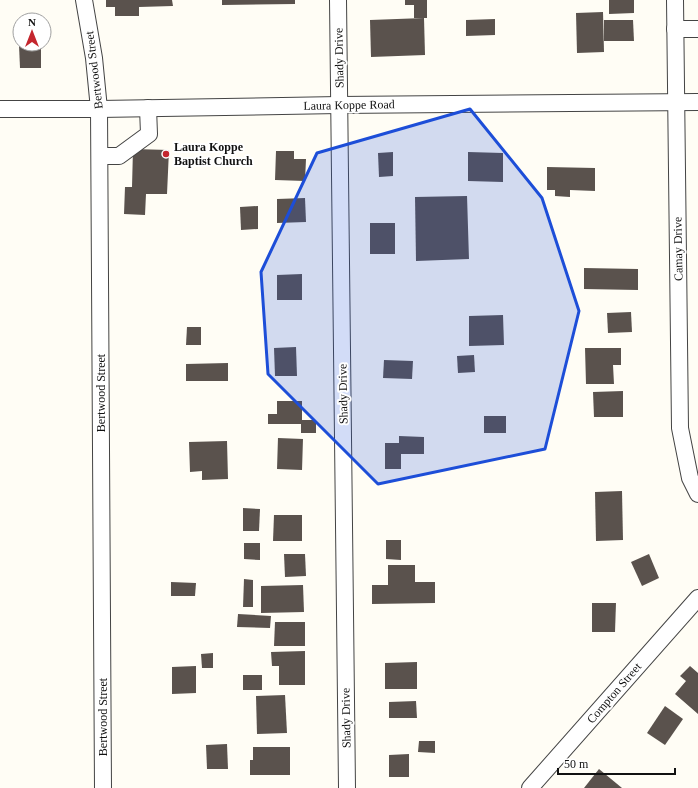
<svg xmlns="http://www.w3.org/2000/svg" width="698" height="788" viewBox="0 0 698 788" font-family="'Times New Roman',serif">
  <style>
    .building { fill: #5a524d }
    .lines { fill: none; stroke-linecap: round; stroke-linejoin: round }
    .minor-casing { stroke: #444; stroke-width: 18 }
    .minor { stroke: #fff; stroke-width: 16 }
    .marked { fill: #1d4ed8; fill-opacity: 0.2; stroke: #1d4ed8; stroke-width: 3; stroke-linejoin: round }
    .poi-dot { fill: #c4262e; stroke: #fff; stroke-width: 1.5 }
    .labels { text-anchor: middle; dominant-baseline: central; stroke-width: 4; stroke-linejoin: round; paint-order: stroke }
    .street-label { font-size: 12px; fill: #111; stroke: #fff }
    .poi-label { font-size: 12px; font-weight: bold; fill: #111; stroke: #fff; text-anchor: start }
  </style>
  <rect width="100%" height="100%" fill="#fffdf5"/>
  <g class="building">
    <polygon points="106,0 172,0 173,6 139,7 139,16 115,16 115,7 106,7"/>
    <polygon points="222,0 295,0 295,4 222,5"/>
    <polygon points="405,0 427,0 427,18 414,18 414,5 405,5"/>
    <polygon points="609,0 634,0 634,13 609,14"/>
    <polygon points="603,12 604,52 577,53 576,13"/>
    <polygon points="424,18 425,55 371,57 370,20"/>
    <polygon points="495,19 495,35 466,36 466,20"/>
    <polygon points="604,20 633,20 634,41 604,41"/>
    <polygon points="19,45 41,45 41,68 20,68"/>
    <polygon points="133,149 169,150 167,194 146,194 145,215 124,214 125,187 132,187"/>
    <polygon points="276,151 294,151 294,159 306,159 305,181 275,180"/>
    <polygon points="393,152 393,176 379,177 378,153"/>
    <polygon points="468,152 503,153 503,182 468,181"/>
    <polygon points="547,167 595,168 595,191 570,190 570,197 555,196 555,190 547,190"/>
    <polygon points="467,196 469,259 416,261 415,197"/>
    <polygon points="305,198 306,222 277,223 277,199"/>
    <polygon points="258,206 258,229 241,230 240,207"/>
    <rect x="370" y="223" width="25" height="31"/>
    <polygon points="584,268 638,269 638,290 584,289"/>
    <polygon points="302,274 302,300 277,300 277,275"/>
    <polygon points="631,312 632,332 608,333 607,313"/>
    <polygon points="503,315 504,345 469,346 469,316"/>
    <polygon points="187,327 201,327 201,345 186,345"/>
    <polygon points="296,347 297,376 275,376 274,348"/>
    <polygon points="585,348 621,348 621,365 613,365 614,384 586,384"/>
    <polygon points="474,355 475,372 458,373 457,356"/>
    <polygon points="384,360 413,361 412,379 383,378"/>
    <polygon points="228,363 228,381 186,381 186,364"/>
    <polygon points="623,391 623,417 594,417 593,392"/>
    <polygon points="277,401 302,401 302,420 316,420 316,433 301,433 301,424 268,424 268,414 277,414"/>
    <rect x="484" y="416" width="22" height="17"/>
    <polygon points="399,436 424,437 424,454 401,454 401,469 385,469 385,443 399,443"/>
    <polygon points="278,438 303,439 302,470 277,469"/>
    <polygon points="227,441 228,479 202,480 202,471 190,472 189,442"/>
    <polygon points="622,491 623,540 596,541 595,492"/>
    <polygon points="243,508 260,509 259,531 243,531"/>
    <polygon points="274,515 302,515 302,541 273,541"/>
    <polygon points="386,540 401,540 401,560 386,559"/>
    <polygon points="244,543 260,543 260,560 244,559"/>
    <polygon points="284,554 305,554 306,576 285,577"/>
    <polygon points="649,554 659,578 642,586 631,562"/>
    <polygon points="388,565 415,565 415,582 435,582 435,603 372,604 372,585 388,585"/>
    <polygon points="244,579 253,580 253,607 243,607"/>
    <polygon points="171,582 196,583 195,596 171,596"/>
    <polygon points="303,585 304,612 261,613 261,586"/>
    <polygon points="592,603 616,603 615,632 592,632"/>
    <polygon points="238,614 271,616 270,628 237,627"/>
    <polygon points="275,622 305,622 305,646 274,646"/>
    <polygon points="305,651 305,685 279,685 279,666 272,666 271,652"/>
    <polygon points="213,653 213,668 202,668 201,654"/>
    <polygon points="417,662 417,689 385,689 385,663"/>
    <polygon points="196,666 196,693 172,694 172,667"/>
    <polygon points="690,666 698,673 698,714 675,694 686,681 680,676"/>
    <rect x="243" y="675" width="19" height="15"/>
    <polygon points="285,695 287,733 257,734 256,696"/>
    <polygon points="416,701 417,718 389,718 389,702"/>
    <polygon points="665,706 683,719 665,745 647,733"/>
    <polygon points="419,741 435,741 435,753 418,752"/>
    <polygon points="227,744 228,769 207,769 206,745"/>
    <polygon points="253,747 290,747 290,775 250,775 250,760 253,760"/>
    <polygon points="409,754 409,777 389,777 389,755"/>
    <polygon points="599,769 622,788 584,788"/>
  </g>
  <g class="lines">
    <g class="minor-casing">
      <g id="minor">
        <polyline points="84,0 94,58 99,109 103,788"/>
        <polyline points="338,0 347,788"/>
        <polyline points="675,0 680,428 690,478 698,494"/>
        <polyline points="675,29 698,29"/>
        <polyline points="0,109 99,109 339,105 698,102"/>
        <polyline points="100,156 119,156 149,134 148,108"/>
        <polyline points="530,788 698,598"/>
      </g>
    </g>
    <use href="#minor" class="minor"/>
  </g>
  <path class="marked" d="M 470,109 L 542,198 L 579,311 L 545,449 L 378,484 L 268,374 L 261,272 L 317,153 Z"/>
  <circle class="poi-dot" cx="166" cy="154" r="4"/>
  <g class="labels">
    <g class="street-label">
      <text transform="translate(339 58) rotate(-91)">Shady Drive</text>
      <text transform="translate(94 70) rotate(-97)">Bertwood Street</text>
      <text transform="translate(349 105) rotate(-1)">Laura Koppe Road</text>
      <text transform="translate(678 249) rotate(-91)">Camay Drive</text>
      <text transform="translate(101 393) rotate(-90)">Bertwood Street</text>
      <text transform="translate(343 394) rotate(-91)">Shady Drive</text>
      <text transform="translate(614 693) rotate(-49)">Compton Street</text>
      <text transform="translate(103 717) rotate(-90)">Bertwood Street</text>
      <text transform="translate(346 718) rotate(-91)">Shady Drive</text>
    </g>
    <g class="poi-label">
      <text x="174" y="147">Laura Koppe<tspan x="174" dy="14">Baptist Church</tspan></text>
    </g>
  </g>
  <g transform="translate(32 32)"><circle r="19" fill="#ffffff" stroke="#a0a0a0"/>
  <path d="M0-3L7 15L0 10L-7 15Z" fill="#c4262e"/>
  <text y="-6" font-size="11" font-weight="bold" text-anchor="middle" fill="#111111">N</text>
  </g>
  <path d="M558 768v6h117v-6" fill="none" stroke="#111111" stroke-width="2"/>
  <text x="564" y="768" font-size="12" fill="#111111" stroke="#ffffff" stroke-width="3" paint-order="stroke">50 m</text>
</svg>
